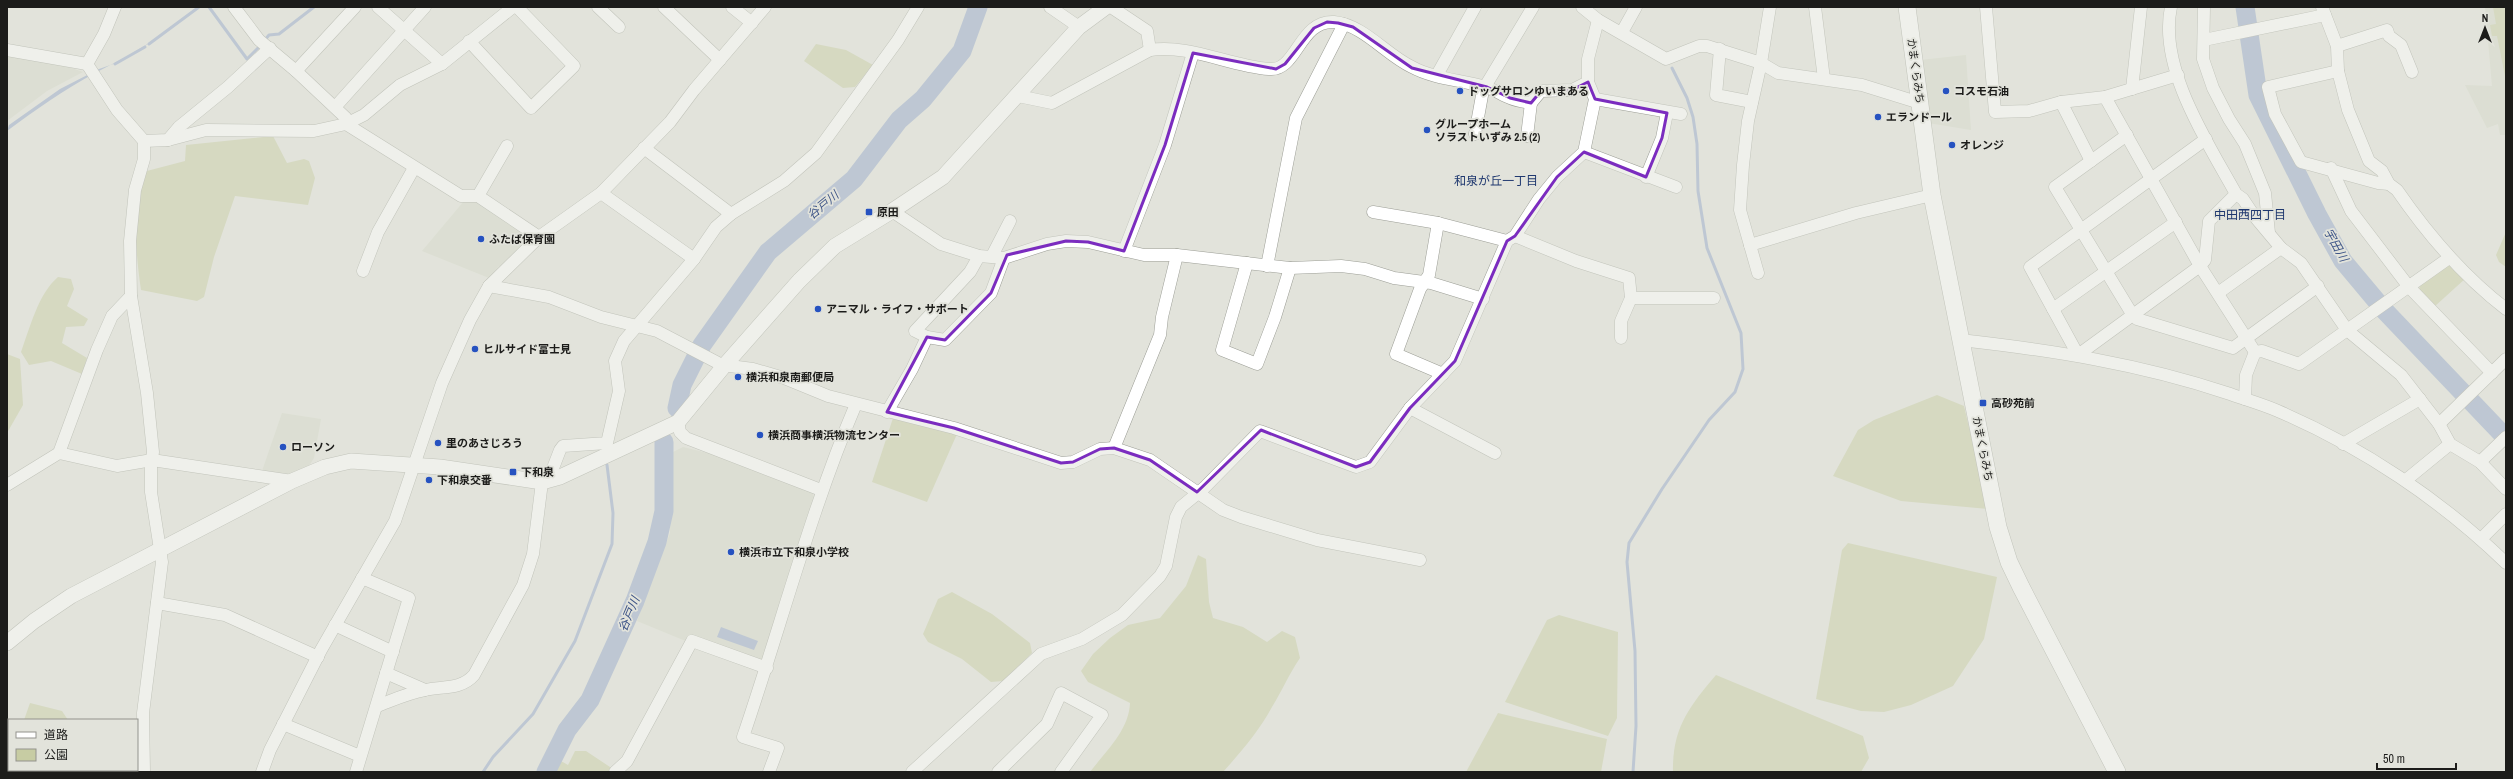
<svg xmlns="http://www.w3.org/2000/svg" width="2513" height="779" viewBox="0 0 2513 779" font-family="'Archivo Narrow','Noto Sans JP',sans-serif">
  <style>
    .built { fill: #d5d8c9 }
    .green { fill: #c7cca3 }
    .water { fill: #93a5ca }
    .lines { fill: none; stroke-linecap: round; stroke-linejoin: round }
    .stream { stroke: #93a5ca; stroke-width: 3 }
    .river { stroke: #93a5ca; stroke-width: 19 }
    .minor-casing { stroke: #9c9e96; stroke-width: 13 }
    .tertiary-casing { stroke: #9c9e96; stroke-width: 16 }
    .secondary-casing { stroke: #9c9e96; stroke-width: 18 }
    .minor { stroke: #fff; stroke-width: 12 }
    .tertiary { stroke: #fff; stroke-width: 15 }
    .secondary { stroke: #fff; stroke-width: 17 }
    .marked { fill: none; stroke: #7b2cbf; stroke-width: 3; stroke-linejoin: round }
    .poi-dot { fill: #2652c0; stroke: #e2e3db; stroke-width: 1.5 }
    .labels { text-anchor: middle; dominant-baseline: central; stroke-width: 3.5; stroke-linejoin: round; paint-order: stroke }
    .street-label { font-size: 11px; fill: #1c1c1a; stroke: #e2e3db }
    .poi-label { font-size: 11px; font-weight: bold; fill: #1c1c1a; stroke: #e2e3db; text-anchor: start }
    .neighbourhood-label { font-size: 12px; fill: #1f386f; stroke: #e2e3db }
    .water-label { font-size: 12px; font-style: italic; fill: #3d5487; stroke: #e2e3db }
  </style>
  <rect width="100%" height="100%" fill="#e2e3db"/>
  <g class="built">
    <polygon points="2485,7 2506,7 2506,135 2500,135 2498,124 2487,128 2465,85 2492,86"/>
    <polygon points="7,55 52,61 83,72 47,91 7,121"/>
    <polygon points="1966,55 1971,130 1928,123 1920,60"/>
    <polygon points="464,201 480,201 531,236 530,242 501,268 499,266 489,278 422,251"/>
    <polygon points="282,413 321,419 314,458 307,469 290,474 262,471"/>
    <polygon points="683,447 720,456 812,491 816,502 764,662 688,642 637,621 670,533 671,453"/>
  </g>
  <g class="green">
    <polygon points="2493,7 2506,7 2506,81 2497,36 2492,36 2490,25 2496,24"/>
    <polygon points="816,44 846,50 873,65 855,87 843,88 804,61"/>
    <path d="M 273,136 L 287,163 L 304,159 L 309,161 L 315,178 L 308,205 L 235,196 L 214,257 L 204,297 L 197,301 L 141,290 C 135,249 133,213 143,172 L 185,161 L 186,145 Z"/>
    <polygon points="2506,232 2506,267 2499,262 2496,255"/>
    <polygon points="2447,265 2453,266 2466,278 2434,307 2419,292 2420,284"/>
    <path d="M 58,277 L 71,279 L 74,289 L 67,306 L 88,319 L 84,326 L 66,327 L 62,343 L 87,358 L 82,374 L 51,361 L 29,365 L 21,352 C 30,328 38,294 58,277 Z"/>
    <polygon points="7,354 20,359 23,405 7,433"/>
    <polygon points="1937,395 1964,406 1988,509 1901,501 1833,476 1858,430 1874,420"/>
    <polygon points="893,418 957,434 927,502 872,482"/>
    <polygon points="1848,543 1997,577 1984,639 1953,686 1911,705 1884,712 1861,711 1816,699 1842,550"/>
    <path d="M 1198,555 L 1206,559 L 1209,602 L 1213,618 L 1243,627 L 1267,642 L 1282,631 L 1295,637 L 1300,658 C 1289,674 1282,691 1272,707 C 1259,731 1241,752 1223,772 L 1090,772 C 1106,751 1129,730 1130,703 L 1088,682 L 1081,671 L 1093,654 L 1110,638 L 1128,625 L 1160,618 L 1186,586 Z"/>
    <polygon points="952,592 992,614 1030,643 1032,653 1003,681 991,682 962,659 928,642 923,634 938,599"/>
    <polygon points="1559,615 1618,632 1617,718 1608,736 1505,702 1547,620"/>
    <path d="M 1716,675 L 1863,736 L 1869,758 L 1861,772 L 1673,772 C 1672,728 1689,707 1716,675 Z"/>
    <polygon points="30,703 62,711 68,720 24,720"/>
    <polygon points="1498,713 1607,739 1601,772 1466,772"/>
    <polygon points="575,751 586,751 616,771 554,772 551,762 554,757 568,765"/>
  </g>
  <g class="water">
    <path d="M 154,40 C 135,53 116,62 95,73 C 64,90 35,110 7,131 L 9,125 L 60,89 L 99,69 L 116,63 Z"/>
    <polygon points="721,627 758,641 754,650 717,637"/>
  </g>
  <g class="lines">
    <g class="stream">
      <polyline points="209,7 247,59 260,46"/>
      <polyline points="264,41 269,35 279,34 314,7"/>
      <polyline points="149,44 199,7"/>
      <polyline points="115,64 145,47"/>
      <polyline points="483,772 493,757 533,714 575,641 612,544 613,513 607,465"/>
      <polyline points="1633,772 1636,726 1635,651 1627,562 1629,543 1662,489 1709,420 1735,392 1743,369 1741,333 1707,248 1698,191 1697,144 1693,117 1687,98 1672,68"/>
    </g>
    <g class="river">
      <polyline points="2245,7 2258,95 2317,214 2343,261 2384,310 2506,438"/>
      <polyline points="677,408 682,385 702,345 768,252 854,179 899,120 923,99 962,51 978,7"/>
      <polyline points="546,772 567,730 590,700 635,601 657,542 664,511 664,442"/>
    </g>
    <g class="minor-casing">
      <g id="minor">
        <polyline points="115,7 104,34 87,64 117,110 144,141 144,159 135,190 130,241 131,296 147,393 153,452 151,466 151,492 162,562 143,713 144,772"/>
        <polyline points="234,7 259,40 296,71"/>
        <polyline points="378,7 442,64"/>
        <polyline points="598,7 619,27"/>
        <polyline points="664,7 720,60"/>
        <polyline points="732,7 752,23"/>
        <polyline points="1050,7 1079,27"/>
        <polyline points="1111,7 1147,31 1150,50"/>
        <polyline points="1582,7 1598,20 1666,59 1699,46 1707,46 1761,63 1778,73 1862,85 1920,103"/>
        <polyline points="1770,7 1761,63 1748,121 1743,165 1740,210 1750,245 1856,213 1932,195"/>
        <polyline points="1815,7 1824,79"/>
        <polyline points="1986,7 1995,112 2029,111 2061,102 2105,97 2178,75"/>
        <path d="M 2171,7 C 2158,68 2208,143 2236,194 L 2243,199 L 2255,217 L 2281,248 L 2301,263 L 2347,330 L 2401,375 L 2439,424 L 2450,444 L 2480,462 L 2506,489"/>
        <polyline points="2204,7 2203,59 2213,88 2229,119 2245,144 2265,193 2269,233"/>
        <path d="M 2322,7 L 2337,46 L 2338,71 L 2348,110 L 2369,161 L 2382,171 L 2389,184 L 2397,190 C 2428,235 2463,276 2506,309"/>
        <polyline points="1622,32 1636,7"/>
        <polyline points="2204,40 2325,15"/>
        <polyline points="469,41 531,108 574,66 517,7"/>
        <polyline points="2337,46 2387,30 2389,36 2401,45 2412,72"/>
        <polyline points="1720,49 1716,95 1752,102"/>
        <polyline points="7,50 87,64"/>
        <polyline points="2338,71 2268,87 2275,114 2301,162 2378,183 2389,184"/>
        <polyline points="1437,75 1475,7"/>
        <polyline points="2132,89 2141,7"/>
        <path d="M 1018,96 L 1052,103 L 1150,50 C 1190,44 1229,66 1269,69 C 1297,72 1299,20 1334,22 C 1364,25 1386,55 1412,67 C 1434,79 1462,80 1485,87 C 1494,89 1502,95 1510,98 C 1517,101 1524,102 1531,103 L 1541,91 L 1572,90 L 1588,82"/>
        <polyline points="2105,97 2200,266 2255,352 2262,351 2299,364 2449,258"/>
        <polyline points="1595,99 1681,114"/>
        <polyline points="2061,102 2091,161"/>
        <polyline points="336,106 425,7"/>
        <polyline points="346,124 461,196 478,196 539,237"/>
        <polyline points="346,124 346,118 296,71 355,7"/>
        <polyline points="1475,134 1483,90 1533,7"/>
        <polyline points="2127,135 2055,187 2132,314 2137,319 2233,348 2318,286"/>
        <polyline points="1527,136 1531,103"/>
        <polyline points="168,140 179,127 228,87 270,48"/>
        <polyline points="144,141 168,140 206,130 314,131 346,124 364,115 400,85 442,64 513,7"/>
        <polyline points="644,148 731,214"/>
        <polyline points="1584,152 1676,187"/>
        <polyline points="2331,168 2351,211 2409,287 2492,373"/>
        <polyline points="1646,177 1662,138 1667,113"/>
        <polyline points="601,193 694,259"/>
        <polyline points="478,196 507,146"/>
        <polyline points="892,211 941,244 979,256 1004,258 1047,244 1066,241 1088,242 1144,255 1177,255 1290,268 1341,266 1365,269 1394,278 1431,283 1483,299"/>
        <polyline points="1373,212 1438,223 1507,241"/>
        <polyline points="1438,223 1429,275 1420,289 1396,354 1443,374"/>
        <polyline points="1515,236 1576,261 1629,278 1631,298 1621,321 1621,338"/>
        <polyline points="1750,245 1758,273"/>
        <polyline points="1124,251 1165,145 1193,53"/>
        <polyline points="979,256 970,272 915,331 927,337 945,340 991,293 1004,258"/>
        <polyline points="992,256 1010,221"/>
        <polyline points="1247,263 1222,350 1257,364 1275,317 1290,268"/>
        <polyline points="1267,266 1296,118 1344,24"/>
        <polyline points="363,271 378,232 414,168"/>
        <polyline points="489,286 549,297 601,317 657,331 722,365 753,369 784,378 828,396 954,428 1061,463 1073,462 1100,449 1114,448 1150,460 1223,510 1241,517 1317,540 1420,560"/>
        <polyline points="2218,293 2281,248"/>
        <polyline points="1631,298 1714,298"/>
        <polyline points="2053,309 2176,222"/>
        <path d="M 1960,340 C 2051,350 2140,364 2227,393 C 2244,399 2262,404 2278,411 C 2362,447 2441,500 2506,563"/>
        <polyline points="2078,355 2030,267 2206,139"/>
        <polyline points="2078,355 2200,266 2205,260 2209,221 2236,194"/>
        <polyline points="2245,399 2246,375 2255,352"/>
        <polyline points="1410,408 1495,453"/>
        <polyline points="887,412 912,369 927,337"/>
        <polyline points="678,422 680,432 686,438 821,490"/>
        <polyline points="2439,424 2506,359"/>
        <polyline points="2343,444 2420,399"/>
        <polyline points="1114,448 1160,335 1162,317 1177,255"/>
        <polyline points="59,453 97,350 112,316 131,296"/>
        <polyline points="2480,462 2506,437"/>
        <polyline points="2406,480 2450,444"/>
        <polyline points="548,481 560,450 563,446 607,443 619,391 615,361 624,341 694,259 716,227 731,214 784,181 816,153 898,40 918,7"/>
        <polyline points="7,485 59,453 117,466 152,460 292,481"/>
        <polyline points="2481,539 2506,514"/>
        <polyline points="157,603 225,615 318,657"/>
        <polyline points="335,625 393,652"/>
        <polyline points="386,673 425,690"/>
        <path d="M 377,706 C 393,700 408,693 425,690 C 442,686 461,690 474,675 L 523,585 L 533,554 L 542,482"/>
        <polyline points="283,724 360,756"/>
        <polyline points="262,772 270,750 321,650 395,521 442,383 470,320 489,286 539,237 601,193 670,122 694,90 765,7"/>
        <polyline points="356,772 409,598 362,578"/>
        <polyline points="615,772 627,761 692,641 767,668"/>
        <path d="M 769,772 L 778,748 L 743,737 C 781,626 810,512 856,404"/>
        <polyline points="912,772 1041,654 1082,639 1122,615 1160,576 1166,566 1176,517 1181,507 1204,488 1260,431 1356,467 1370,462 1410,408 1455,361 1507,241 1515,236 1539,199 1557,177 1584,152 1595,99 1588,82 1588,59 1598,20"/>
        <polyline points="998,772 1047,724 1061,693 1102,715 1061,772"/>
      </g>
    </g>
    <g class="tertiary-casing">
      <polyline id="tertiary" points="7,643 34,621 71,596 292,481 325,467 351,461 440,467 542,482 560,477 678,422 724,366 799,281 835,246 892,211 943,177 1079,27 1106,7"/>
    </g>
    <g class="secondary-casing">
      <polyline id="secondary" points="1907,7 1932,195 1998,527 2009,562 2021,587 2117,772"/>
    </g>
    <use href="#minor" class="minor"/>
    <use href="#tertiary" class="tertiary"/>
    <use href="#secondary" class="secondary"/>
  </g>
  <path d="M0 0H2513V779H0ZM 1327,22 L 1338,23 L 1353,27 L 1412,68 L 1487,87 L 1510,98 L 1531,103 L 1541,91 L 1572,90 L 1588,82 L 1595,99 L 1667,113 L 1662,138 L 1646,177 L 1584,152 L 1557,177 L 1515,236 L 1507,241 L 1455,361 L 1410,408 L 1370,462 L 1356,467 L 1261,430 L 1197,492 L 1150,460 L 1114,448 L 1100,449 L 1073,462 L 1061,463 L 954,428 L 887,412 L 927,337 L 945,340 L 991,293 L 1007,255 L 1066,241 L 1088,242 L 1124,251 L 1165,145 L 1193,53 L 1276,69 L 1285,64 L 1314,28 Z" fill="#e2e3db" fill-opacity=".55" fill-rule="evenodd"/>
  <path class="marked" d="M 1327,22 L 1338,23 L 1353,27 L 1412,68 L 1487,87 L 1510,98 L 1531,103 L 1541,91 L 1572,90 L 1588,82 L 1595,99 L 1667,113 L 1662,138 L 1646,177 L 1584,152 L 1557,177 L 1515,236 L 1507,241 L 1455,361 L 1410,408 L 1370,462 L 1356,467 L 1261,430 L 1197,492 L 1150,460 L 1114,448 L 1100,449 L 1073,462 L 1061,463 L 954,428 L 887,412 L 927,337 L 945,340 L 991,293 L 1007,255 L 1066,241 L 1088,242 L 1124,251 L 1165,145 L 1193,53 L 1276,69 L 1285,64 L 1314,28 Z"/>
  <g class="poi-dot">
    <circle cx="1460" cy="91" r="4"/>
    <circle cx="1946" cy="91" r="4"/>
    <circle cx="1878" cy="117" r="4"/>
    <circle cx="1427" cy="130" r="4"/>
    <circle cx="1952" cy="145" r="4"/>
    <rect x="865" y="208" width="8" height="8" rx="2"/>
    <circle cx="481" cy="239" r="4"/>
    <circle cx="818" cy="309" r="4"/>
    <circle cx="475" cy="349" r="4"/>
    <circle cx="738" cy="377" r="4"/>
    <rect x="1979" y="399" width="8" height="8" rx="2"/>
    <circle cx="760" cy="435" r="4"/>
    <circle cx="438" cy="443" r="4"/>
    <circle cx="283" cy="447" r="4"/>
    <rect x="509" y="468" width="8" height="8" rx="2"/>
    <circle cx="429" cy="480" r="4"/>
    <circle cx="731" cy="552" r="4"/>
  </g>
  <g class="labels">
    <g class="street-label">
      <text transform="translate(1916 71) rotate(82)">かまくらみち</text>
      <text transform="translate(1983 449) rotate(79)">かまくらみち</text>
    </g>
    <g class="poi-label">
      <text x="1468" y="91">ドッグサロンゆいまある</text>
      <text x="1954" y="91">コスモ石油</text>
      <text x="1886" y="117">エランドール</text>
      <text x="1435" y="124">グループホーム<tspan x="1435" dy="13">ソラストいずみ 2.5 (2)</tspan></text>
      <text x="1960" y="145">オレンジ</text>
      <text x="877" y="212">原田</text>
      <text x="489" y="239">ふたば保育園</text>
      <text x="826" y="309">アニマル・ライフ・サポート</text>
      <text x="483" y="349">ヒルサイド富士見</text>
      <text x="746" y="377">横浜和泉南郵便局</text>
      <text x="1991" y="403">高砂苑前</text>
      <text x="768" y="435">横浜商事横浜物流センター</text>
      <text x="446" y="443">里のあさじろう</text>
      <text x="291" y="447">ローソン</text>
      <text x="521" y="472">下和泉</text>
      <text x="437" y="480">下和泉交番</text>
      <text x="739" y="552">横浜市立下和泉小学校</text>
    </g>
    <g class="neighbourhood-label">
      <text x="1496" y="181">和泉が丘一丁目</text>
      <text x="2250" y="215">中田西四丁目</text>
    </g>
    <g class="water-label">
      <text transform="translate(823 205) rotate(-40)">谷戸川</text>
      <text transform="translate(2336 245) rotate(61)">宇田川</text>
      <text transform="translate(629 614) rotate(-67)">谷戸川</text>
    </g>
  </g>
  <rect width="2513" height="779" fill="none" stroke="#1c1c1a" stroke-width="16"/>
  <rect x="8" y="719" width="130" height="52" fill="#e2e3db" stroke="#93938e"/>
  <rect x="16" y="732" width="20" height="6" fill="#ffffff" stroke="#93938e"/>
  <text x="44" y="739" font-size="12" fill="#1c1c1a">道路</text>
  <rect x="16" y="749" width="20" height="12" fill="#c7cca3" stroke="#93938e"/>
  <text x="44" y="759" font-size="12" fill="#1c1c1a">公園</text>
  <g transform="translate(2485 28)" stroke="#e2e3db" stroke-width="3" paint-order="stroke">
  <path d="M0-3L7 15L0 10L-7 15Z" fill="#1c1c1a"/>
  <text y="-6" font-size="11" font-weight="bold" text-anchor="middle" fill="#1c1c1a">N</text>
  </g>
  <path d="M2377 763v6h79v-6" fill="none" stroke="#1c1c1a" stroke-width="2"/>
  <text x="2383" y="763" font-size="12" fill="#1c1c1a" stroke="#e2e3db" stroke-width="3" paint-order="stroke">50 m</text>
</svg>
